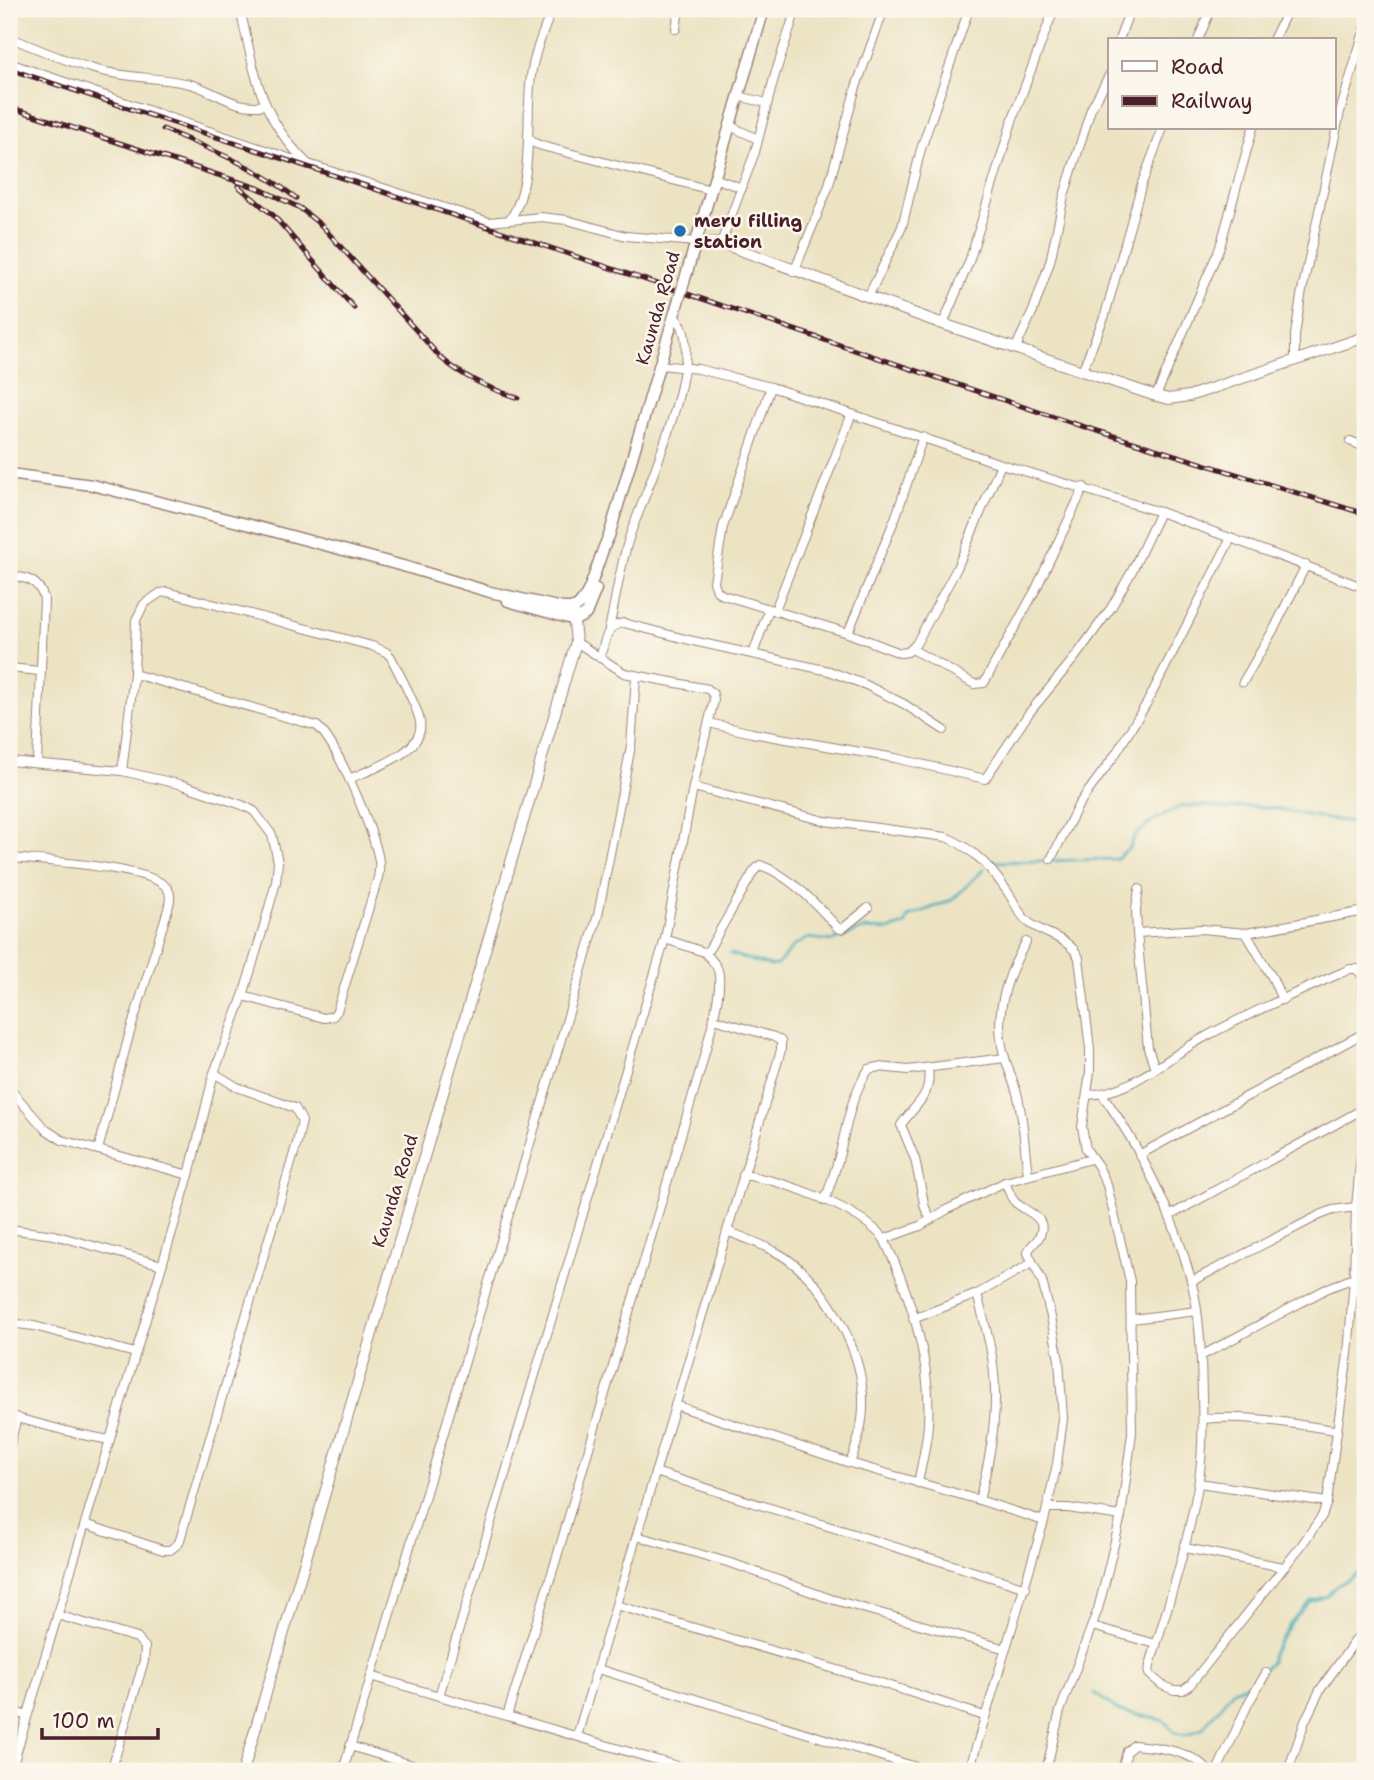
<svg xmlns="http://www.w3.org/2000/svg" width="1374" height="1780" viewBox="0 0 1374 1780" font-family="'Shantell Sans',sans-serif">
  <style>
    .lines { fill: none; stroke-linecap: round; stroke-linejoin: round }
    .stream { stroke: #3cabba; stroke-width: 2.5 }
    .minor-casing { stroke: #9b8177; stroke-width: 10 }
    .tertiary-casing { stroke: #9b8177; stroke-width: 12 }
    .secondary-casing { stroke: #9b8177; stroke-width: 13 }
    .minor { stroke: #fff; stroke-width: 8 }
    .tertiary { stroke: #fff; stroke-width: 10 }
    .secondary { stroke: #fff; stroke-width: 10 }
    .rail-casing { stroke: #4a1f2b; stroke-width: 5 }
    .rail { stroke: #fbf7ec; stroke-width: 2.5; stroke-dasharray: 8; stroke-linecap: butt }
    .secondary-bridge-casing { stroke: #9b8177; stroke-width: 13; stroke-linecap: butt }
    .secondary-bridge { stroke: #fff; stroke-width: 10 }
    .poi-dot { fill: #1f6fb2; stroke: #fbf7ec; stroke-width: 2.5 }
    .labels { text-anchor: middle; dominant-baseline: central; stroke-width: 5; stroke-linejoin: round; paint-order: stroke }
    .poi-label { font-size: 18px; font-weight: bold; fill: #4a1f2b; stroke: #fbf7ec; text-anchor: start }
    .street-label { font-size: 18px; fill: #4a1f2b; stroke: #fbf7ec }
  </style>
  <rect width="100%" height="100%" fill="#fbf7ec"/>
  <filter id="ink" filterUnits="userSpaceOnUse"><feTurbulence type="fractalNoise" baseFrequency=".0143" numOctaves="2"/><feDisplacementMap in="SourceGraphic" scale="14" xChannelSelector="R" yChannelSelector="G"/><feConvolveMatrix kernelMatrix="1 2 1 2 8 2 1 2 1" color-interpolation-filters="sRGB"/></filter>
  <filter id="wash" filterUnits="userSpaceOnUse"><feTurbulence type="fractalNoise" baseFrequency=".00686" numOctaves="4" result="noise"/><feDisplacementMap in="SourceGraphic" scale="28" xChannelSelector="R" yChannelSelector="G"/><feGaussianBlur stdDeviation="1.57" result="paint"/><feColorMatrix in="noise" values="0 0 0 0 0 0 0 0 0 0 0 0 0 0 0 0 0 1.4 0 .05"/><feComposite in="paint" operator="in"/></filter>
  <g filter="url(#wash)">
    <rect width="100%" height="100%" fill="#ece3c3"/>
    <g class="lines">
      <g class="stream">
        <polyline points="992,862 1116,859 1129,848 1134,837 1152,821 1181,806 1207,806 1227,809 1248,806 1272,808 1327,819 1365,823"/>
        <polyline points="730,954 770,966 777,965 794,946 808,938 833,941 863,929 888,930 905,925 908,917 952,900 984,869"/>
        <polyline points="1094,1693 1119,1711 1157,1719 1164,1721 1176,1733 1186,1735 1202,1729 1233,1690 1252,1682 1271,1662 1271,1655 1290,1624 1311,1601 1327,1596 1335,1587 1359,1572 1365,1558"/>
      </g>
    </g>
  </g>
  <g filter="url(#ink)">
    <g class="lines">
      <g class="minor-casing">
        <g id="minor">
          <path d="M 240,9 C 255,72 258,115 307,163"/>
          <polyline points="676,29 679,9"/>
          <path d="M 9,37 C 37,49 65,61 94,69 C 125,78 158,77 190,84 C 216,91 236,111 265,105"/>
          <polyline points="1119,40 1130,9"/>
          <polyline points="1198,40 1211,9"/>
          <polyline points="1273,40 1288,9"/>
          <polyline points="9,63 309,165"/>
          <polyline points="738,96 767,103"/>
          <polyline points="730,126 758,139"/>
          <polyline points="528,137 534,143 542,146 711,190"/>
          <polyline points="308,164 489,222 541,217 567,220 626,236 696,242"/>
          <polyline points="714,178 742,188"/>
          <path d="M 511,218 C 535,180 525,120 531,76 C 534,53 544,30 552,9"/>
          <polyline points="721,243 755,152 774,78 796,9"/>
          <polyline points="794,272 828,188 856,87 884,9"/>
          <polyline points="868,297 902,227 921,149 969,9"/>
          <polyline points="943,324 969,262 1013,118 1054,9"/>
          <polyline points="1015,349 1033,311 1050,262 1064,196 1091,109 1110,74"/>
          <polyline points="1295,361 1295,335 1301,296 1340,112 1365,28"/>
          <polyline points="660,365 698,369 771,387 1001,464 1160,512 1365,588"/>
          <polyline points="1082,371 1105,315 1142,183 1163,128"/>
          <polyline points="771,387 723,527 714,582 717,591 723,595 848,633 900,653 908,652 916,644 957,568 1001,464"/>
          <polyline points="1156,396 1220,247 1253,128"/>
          <polyline points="1350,441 1365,447"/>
          <path d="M 9,576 C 26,577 39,580 44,599 L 37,762"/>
          <polyline points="775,610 851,416"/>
          <path d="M 609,629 C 616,598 620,566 630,535 C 643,498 713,342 674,317"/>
          <polyline points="848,633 896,516 923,437"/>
          <polyline points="912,649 974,684 984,683 1036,589 1084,487"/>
          <polyline points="753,654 769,609"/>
          <path d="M 600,658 C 605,642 605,625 624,623 L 693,641 L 829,671 L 866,685 L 904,704 L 944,730"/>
          <polyline points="9,668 40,671"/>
          <path d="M 134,674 L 317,726 C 337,742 375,834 379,861 C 380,867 379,872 378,878 L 337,1011 L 333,1016 L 324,1018 L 243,996"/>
          <polyline points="1243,682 1275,627 1306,565"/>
          <polyline points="709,723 752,733 895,758 985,779 1029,713 1076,656 1111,608 1132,571 1160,512"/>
          <polyline points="9,761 122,771 183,785 242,805 254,811 272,835 278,862 276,882 263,929 243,996 214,1073 189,1175 11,1771"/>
          <path d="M 122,771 L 134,674 L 136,620 L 144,604 L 160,593 L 167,592 L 372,646 L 386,652 L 391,657 C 399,675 417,704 420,722 C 425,753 371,769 349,779"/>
          <path d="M 693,787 L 825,821 L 946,837 C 975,849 992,869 1009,894 C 1015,903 1019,914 1027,921 C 1043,935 1070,937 1079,958 L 1090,1049 L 1090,1072 L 1082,1127 L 1086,1149 L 1098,1166 L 1107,1185 L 1130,1281 L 1132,1433 L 1121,1516 L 1105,1582 L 1098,1609 L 1060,1711 L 1046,1771"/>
          <path d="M 9,858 C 37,860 152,867 167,888 C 172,894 170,902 168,909 L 130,1032 L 98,1150"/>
          <polyline points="1051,859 1079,804 1115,755 1148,701 1231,538"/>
          <polyline points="1137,933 1136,909 1139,889"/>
          <polyline points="1246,933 1273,979 1282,1000"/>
          <path d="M 665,939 L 704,952 L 708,951 L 754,871 L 760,865 C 790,875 817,905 838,928 L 842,929 L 868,908"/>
          <path d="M 1026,942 C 1008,973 995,1009 1002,1046 C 1005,1062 1012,1077 1017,1093 C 1024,1119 1024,1147 1028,1174"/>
          <path d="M 928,1068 C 932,1097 916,1103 901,1125 L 915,1159 L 925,1208 L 931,1219"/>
          <polyline points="1155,1068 1148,1048 1137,933 1202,929 1246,933 1365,911"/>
          <polyline points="9,1088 45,1129 62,1140 189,1175"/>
          <path d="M 1102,1094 C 1140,1147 1175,1217 1191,1280 C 1201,1317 1201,1358 1202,1396 C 1203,1425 1203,1457 1198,1486 C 1187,1547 1168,1606 1150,1665 L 1149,1674 L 1162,1685 L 1174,1690 L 1183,1690 L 1190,1685 L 1301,1546 L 1322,1516 L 1327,1502 L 1348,1354 L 1354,1278 L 1356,1207 L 1365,1112"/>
          <path d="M 1087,1095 C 1133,1093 1165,1058 1205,1037 C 1251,1012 1302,990 1350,969 L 1357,969 L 1363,977 L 1365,1040"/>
          <polyline points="1139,1155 1364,1033"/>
          <path d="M 743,1175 C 782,1180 860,1208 884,1239 C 910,1293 932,1363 928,1423 C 927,1443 922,1463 918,1483"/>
          <path d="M 825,1201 C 830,1185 836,1169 840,1153 C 847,1124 851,1095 869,1069 L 879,1067 L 908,1070 L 1005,1058"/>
          <polyline points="1169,1216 1365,1108"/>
          <polyline points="9,1229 54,1235 162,1265"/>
          <path d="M 727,1231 C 747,1239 768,1246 786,1258 C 828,1287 865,1354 863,1406 C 863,1426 857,1445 850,1463"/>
          <polyline points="884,1239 920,1226 948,1209 1005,1182 1091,1159"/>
          <polyline points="1192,1281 1320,1215 1333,1210 1356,1207"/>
          <path d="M 977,1294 C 983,1317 990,1340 993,1364 C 999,1408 991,1457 979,1500"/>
          <polyline points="913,1319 977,1294 1032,1263"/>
          <polyline points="1132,1319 1197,1311"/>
          <polyline points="9,1323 34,1326 135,1353"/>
          <polyline points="1201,1356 1328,1288 1354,1278"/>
          <polyline points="675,1405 850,1463 979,1500 1044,1521"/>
          <polyline points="9,1416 78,1434 110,1440"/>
          <path d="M 1203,1419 C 1246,1414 1292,1424 1335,1430"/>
          <polyline points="9,1448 17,1417"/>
          <polyline points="655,1472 1026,1588"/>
          <polyline points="1199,1483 1327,1502"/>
          <polyline points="1047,1508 1068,1508 1121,1516"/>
          <polyline points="85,1524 163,1550 170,1550 179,1543 297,1143 302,1121 295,1108 237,1087 214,1073"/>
          <polyline points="637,1536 734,1564 831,1599 1006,1649"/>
          <polyline points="1185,1548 1283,1567"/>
          <polyline points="616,1605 872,1680 984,1716"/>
          <polyline points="57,1615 137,1638 145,1647 144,1661 111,1771"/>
          <polyline points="1092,1626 1156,1644"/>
          <polyline points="598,1669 929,1771"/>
          <polyline points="371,1676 694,1771"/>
          <polyline points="439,1696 665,939 693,787 714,700 713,694 708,689 624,673 576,642"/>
          <polyline points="9,1710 27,1716"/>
          <path d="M 507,1716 L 556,1560 L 702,1064 C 707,1043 724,989 718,970 C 715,962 710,958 704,952"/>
          <polyline points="577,1736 781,1050 781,1041 774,1037 714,1019"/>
          <polyline points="350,1746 432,1771"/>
          <polyline points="343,1771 598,915 631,746 636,677"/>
          <path d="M 969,1771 L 1044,1521 L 1057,1464 L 1063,1419 L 1059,1360 L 1051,1317 L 1042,1281 L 1028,1253 C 1029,1245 1037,1243 1040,1235 C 1048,1216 1025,1212 1015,1202 C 1010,1197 1008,1188 1005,1182"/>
          <path d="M 1122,1771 L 1127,1751 L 1134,1745 C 1157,1747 1194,1751 1208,1771"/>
          <polyline points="1217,1771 1249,1702 1266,1673"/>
          <polyline points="1288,1771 1305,1721 1320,1690 1365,1627"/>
        </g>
      </g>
      <g class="tertiary-casing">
        <g id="tertiary">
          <polyline points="696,242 721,243 943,324 1156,396 1169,399 1189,396 1365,337"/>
          <polyline points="243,1771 576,642 573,613"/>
        </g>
      </g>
      <g class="secondary-casing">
        <g id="secondary">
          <polyline points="685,279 764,9"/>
          <path d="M 9,474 L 92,485 L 250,525 L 403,566 L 490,592 L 562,608 L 575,608 C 592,598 598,555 609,536 L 676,309"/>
          <polyline points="508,601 575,620 586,614 596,589"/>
        </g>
      </g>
      <use href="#minor" class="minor"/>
      <use href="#tertiary" class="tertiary"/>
      <use href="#secondary" class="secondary"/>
      <g class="rail-casing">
        <g id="rail">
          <polyline points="9,69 354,182 1072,423 1365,514"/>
          <path d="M 9,107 L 258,188 L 300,208 L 322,226 L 441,358 C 465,378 488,388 518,398"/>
          <path d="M 163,129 C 209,149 256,166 296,198"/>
          <polyline points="238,186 273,215 354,308"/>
        </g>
      </g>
      <use href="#rail" class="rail"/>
      <g class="secondary-bridge-casing">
        <polyline id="secondary-bridge" points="676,309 685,279"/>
      </g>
      <use href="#secondary-bridge" class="secondary-bridge"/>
    </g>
  </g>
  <circle class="poi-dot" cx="680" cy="231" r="7"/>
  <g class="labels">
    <g class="poi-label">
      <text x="694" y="221">meru filling<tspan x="694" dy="21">station</tspan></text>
    </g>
    <g class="street-label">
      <text transform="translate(658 308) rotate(-74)">Kaunda Road</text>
      <text transform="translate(395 1191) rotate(-73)">Kaunda Road</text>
    </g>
  </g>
  <rect width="1374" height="1780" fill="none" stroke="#fbf7ec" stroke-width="35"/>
  <rect x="1108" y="38" width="228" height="91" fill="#fbf7ec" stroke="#b4a19f" stroke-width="2"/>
  <rect x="1122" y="61" width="35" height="10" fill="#ffffff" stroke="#b4a19f" stroke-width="2"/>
  <text x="1171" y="74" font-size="21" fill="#4a1f2b">Road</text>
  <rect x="1122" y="96" width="35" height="10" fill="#4a1f2b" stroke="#b4a19f" stroke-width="2"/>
  <text x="1171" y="108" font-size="21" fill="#4a1f2b">Railway</text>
  <path d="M42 1728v10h116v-10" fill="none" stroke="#4a1f2b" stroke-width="3.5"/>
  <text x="52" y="1728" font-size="21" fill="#4a1f2b" stroke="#fbf7ec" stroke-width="5" paint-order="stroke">100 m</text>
</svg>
